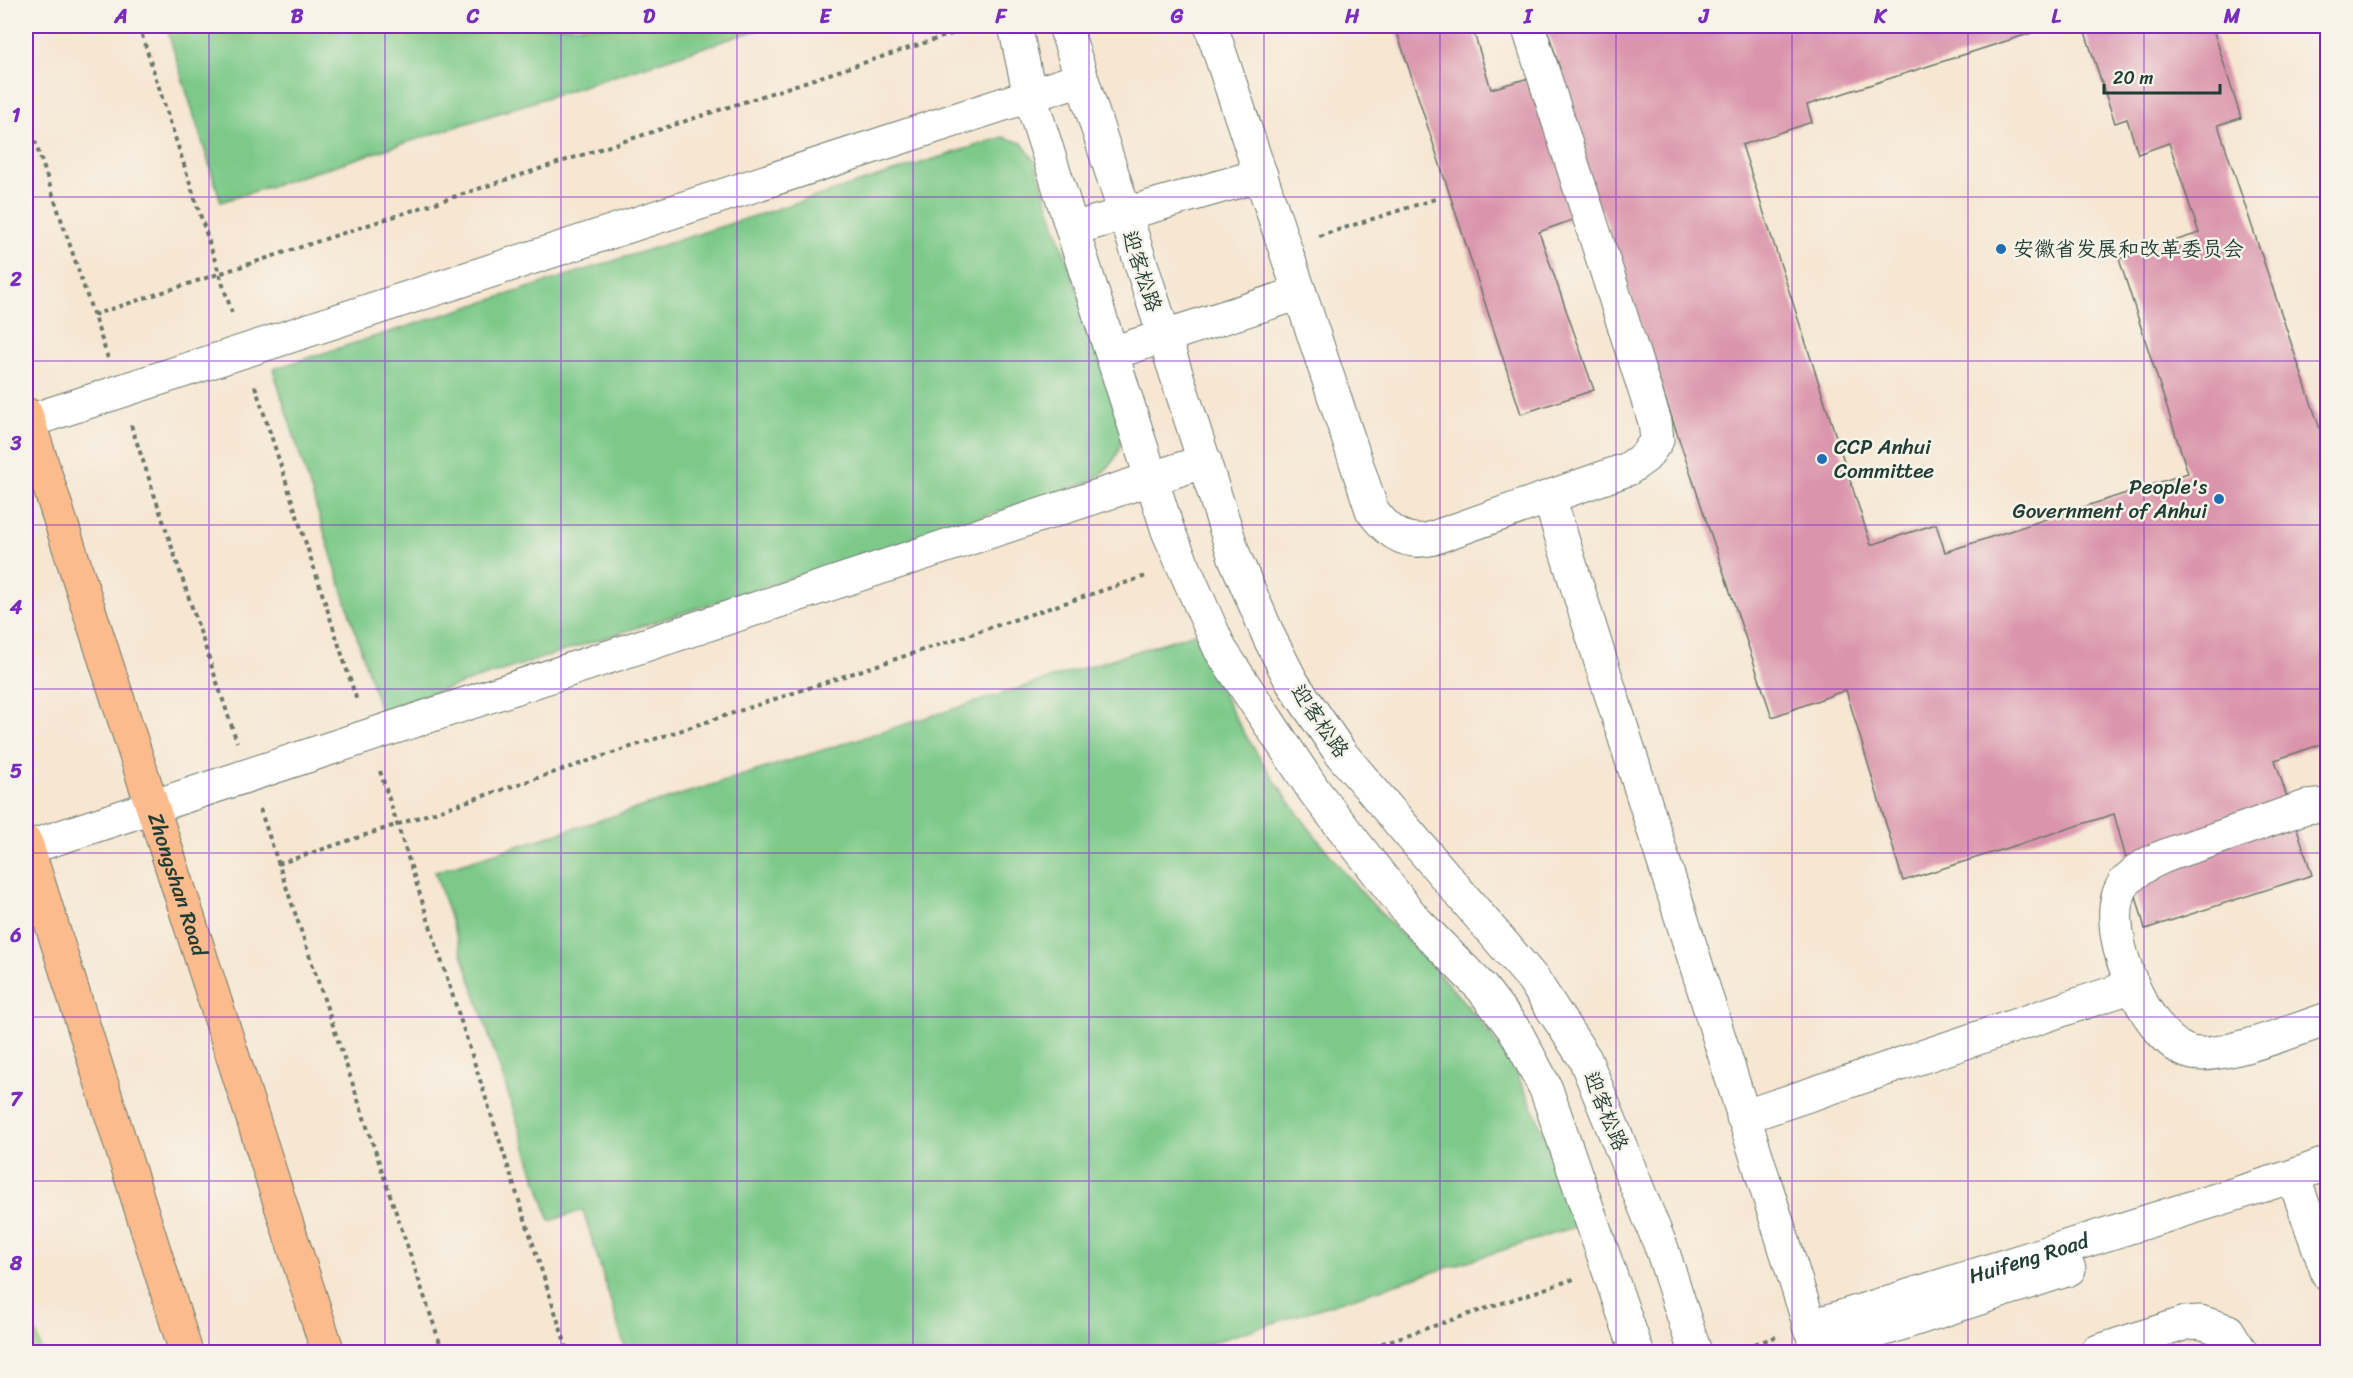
<svg xmlns="http://www.w3.org/2000/svg" width="2353" height="1378" viewBox="0 0 2353 1378" font-family="Sriracha,'LXGW WenKai TC',sans-serif">
  <style>
    .green { fill: #7bc989; stroke: #4d835e; stroke-width: 1.5 }
    .building { fill: #da94ac }
    .lines { fill: none; stroke-linecap: round; stroke-linejoin: round }
    .minor-casing { stroke: #6a786b; stroke-width: 35 }
    .major-casing { stroke: #6a786b; stroke-width: 35 }
    .path { stroke: #6a786b; stroke-width: 4; stroke-dasharray: 4.5 4.5; stroke-linecap: butt }
    .minor { stroke: #fff; stroke-width: 33 }
    .major { stroke: #fbbb8c; stroke-width: 33 }
    .grid { fill: none; stroke: #7b2cbf; stroke-width: 1.5; stroke-opacity: 0.55 }
    .poi-dot { fill: #1f6fb2; stroke: #f7f3e8; stroke-width: 2 }
    .labels { text-anchor: middle; dominant-baseline: central; stroke-width: 5; stroke-linejoin: round; paint-order: stroke }
    .poi-label { font-size: 21px; fill: #1f3d34; stroke: #f7f3e8; text-anchor: start }
    .street-label { font-size: 21px; fill: #1f3d34; stroke: #f7f3e8 }
    .neatline { fill: none; stroke: #7b2cbf; stroke-width: 2 }
    .grid-label { font-size: 20px; text-anchor: middle; font-weight: bold; fill: #7b2cbf }
  </style>
  <rect width="100%" height="100%" fill="#f7f3e8"/>
  <filter id="ink" filterUnits="userSpaceOnUse"><feTurbulence type="fractalNoise" baseFrequency=".0167" numOctaves="2"/><feDisplacementMap in="SourceGraphic" scale="12" xChannelSelector="R" yChannelSelector="G"/><feConvolveMatrix kernelMatrix="1 2 1 2 8 2 1 2 1" color-interpolation-filters="sRGB"/></filter>
  <filter id="wash" filterUnits="userSpaceOnUse"><feTurbulence type="fractalNoise" baseFrequency=".008" numOctaves="4" result="noise"/><feDisplacementMap in="SourceGraphic" scale="24" xChannelSelector="R" yChannelSelector="G"/><feGaussianBlur stdDeviation="1.35" result="paint"/><feColorMatrix in="noise" values="0 0 0 0 0 0 0 0 0 0 0 0 0 0 0 0 0 1.4 0 .05"/><feComposite in="paint" operator="in"/></filter>
  <g filter="url(#wash)">
    <rect width="100%" height="100%" fill="#f6e6d2"/>
    <g class="green">
      <polygon points="166,26 770,26 221,202"/>
      <path d="M 1003,137 L 1022,143 L 1034,160 L 1122,427 C 1122,455 1112,466 1091,482 L 380,710 L 273,369 Z"/>
      <path d="M 1195,633 C 1232,727 1292,812 1358,888 C 1410,947 1471,999 1512,1067 C 1542,1116 1556,1174 1575,1227 L 1182,1352 L 626,1352 L 583,1210 L 550,1221 L 435,872 Z"/>
      <polygon points="26,1301 42,1352 26,1352"/>
    </g>
    <g id="blocks">
      <polygon class="building" points="1395,26 1472,26 1491,89 1560,69 1546,26 2053,26 1807,105 1812,122 1742,145 1871,545 1936,524 1945,552 2188,473 2119,259 2199,233 2169,143 2138,154 2127,119 2115,123 2083,26 2212,26 2241,118 2218,125 2328,453 2328,742 2275,760 2312,875 2145,929 2114,814 1903,881 1846,690 1772,717 1602,209 1539,232 1594,390 1521,414"/>
    </g>
  </g>
  <g filter="url(#ink)">
    <use href="#blocks" fill-opacity="0" stroke="#6a786b" stroke-width="1.5"/>
    <g class="lines">
      <g class="minor-casing">
        <g id="minor">
          <polyline points="1015,26 1030,96 1168,531 1220,649 1315,792 1414,919 1482,988 1516,1032 1546,1089 1637,1352"/>
          <polyline points="1065,26 1235,558 1270,639 1292,682 1342,755 1533,979 1585,1059 1662,1249 1695,1352"/>
          <path d="M 1211,26 L 1372,510 C 1386,530 1404,545 1430,539 L 1628,469 L 1645,457 L 1657,440 L 1655,422 L 1528,26"/>
          <polyline points="1072,229 1261,175"/>
          <polyline points="1112,353 1300,293"/>
          <polyline points="26,422 1081,79"/>
          <polyline points="1549,497 1818,1352"/>
          <path d="M 2328,805 L 2306,807 C 2275,818 2243,829 2212,840 C 2183,850 2149,857 2127,880 C 2092,917 2145,1042 2192,1053 C 2220,1060 2297,1029 2328,1019"/>
          <polyline points="27,848 1205,461"/>
          <polyline points="1743,1117 2133,986"/>
          <polyline points="2293,1176 2328,1274"/>
          <path id="s1" d="M 1809,1327 L 2293,1176 L 2328,1163"/>
          <polyline points="1817,1351 2069,1269"/>
          <polyline points="2096,1352 2186,1323 2200,1322 2228,1331 2241,1352"/>
        </g>
      </g>
      <g class="major-casing">
        <g id="major">
          <path id="s2" d="M 26,414 L 328,1352"/>
          <polyline points="26,843 186,1352"/>
        </g>
      </g>
      <g class="path">
        <polyline points="139,26 233,316"/>
        <polyline points="26,115 108,358"/>
        <polyline points="1319,236 1435,199"/>
        <polyline points="93,315 976,26"/>
        <polyline points="255,386 357,701"/>
        <polyline points="131,425 237,742"/>
        <polyline points="380,771 568,1352"/>
        <polyline points="260,809 443,1352"/>
        <polyline points="278,864 1149,575"/>
        <polyline points="26,999 35,995"/>
        <polyline points="1356,1352 1574,1279"/>
        <polyline points="1729,1352 1776,1337"/>
      </g>
      <use href="#minor" class="minor"/>
      <use href="#major" class="major"/>
    </g>
  </g>
  <path class="grid" d="M 209,26 L 209,1352M 385,26 L 385,1352M 561,26 L 561,1352M 737,26 L 737,1352M 913,26 L 913,1352M 1089,26 L 1089,1352M 1264,26 L 1264,1352M 1440,26 L 1440,1352M 1616,26 L 1616,1352M 1792,26 L 1792,1352M 1968,26 L 1968,1352M 2144,26 L 2144,1352M 26,197 L 2328,197M 26,361 L 2328,361M 26,525 L 2328,525M 26,689 L 2328,689M 26,853 L 2328,853M 26,1017 L 2328,1017M 26,1181 L 2328,1181"/>
  <g class="poi-dot">
    <circle cx="2001" cy="249" r="6"/>
    <circle cx="1822" cy="459" r="6"/>
    <circle cx="2219" cy="499" r="6"/>
  </g>
  <g class="labels">
    <g class="poi-label">
      <text x="2013" y="249">安徽省发展和改革委员会</text>
      <text x="1834" y="447">CCP Anhui<tspan x="1834" dy="24">Committee</tspan></text>
      <text x="2207" y="487" text-anchor="end">People's<tspan x="2207" dy="24">Government of Anhui</tspan></text>
    </g>
    <g class="street-label">
      <text transform="translate(1142 271) rotate(72)">迎客松路</text>
      <text transform="translate(1320 721) rotate(55)">迎客松路</text>
      <text stroke="none"><textPath href="#s2" startOffset="494">Zhongshan Road</textPath></text>
      <text transform="translate(1606 1111) rotate(68)">迎客松路</text>
      <text stroke="none"><textPath href="#s1" startOffset="230">Huifeng Road</textPath></text>
    </g>
  </g>
  <rect width="2353" height="1378" fill="none" stroke="#f7f3e8" stroke-width="66"/>
  <path d="M2104 84v9h116v-9" fill="none" stroke="#1f3d34" stroke-width="3"/>
  <text x="2113" y="84" font-size="18" fill="#1f3d34" stroke="#f7f3e8" stroke-width="4.5" paint-order="stroke">20 m</text>
  <rect x="33" y="33" width="2287" height="1312" class="neatline"/>
  <g class="grid-label">
    <text x="121" y="23">A</text>
    <text x="297" y="23">B</text>
    <text x="473" y="23">C</text>
    <text x="649" y="23">D</text>
    <text x="825" y="23">E</text>
    <text x="1001" y="23">F</text>
    <text x="1177" y="23">G</text>
    <text x="1352" y="23">H</text>
    <text x="1528" y="23">I</text>
    <text x="1704" y="23">J</text>
    <text x="1880" y="23">K</text>
    <text x="2056" y="23">L</text>
    <text x="2232" y="23">M</text>
    <text x="16" y="122">1</text>
    <text x="16" y="286">2</text>
    <text x="16" y="450">3</text>
    <text x="16" y="614">4</text>
    <text x="16" y="778">5</text>
    <text x="16" y="942">6</text>
    <text x="16" y="1106">7</text>
    <text x="16" y="1270">8</text>
  </g>
</svg>
